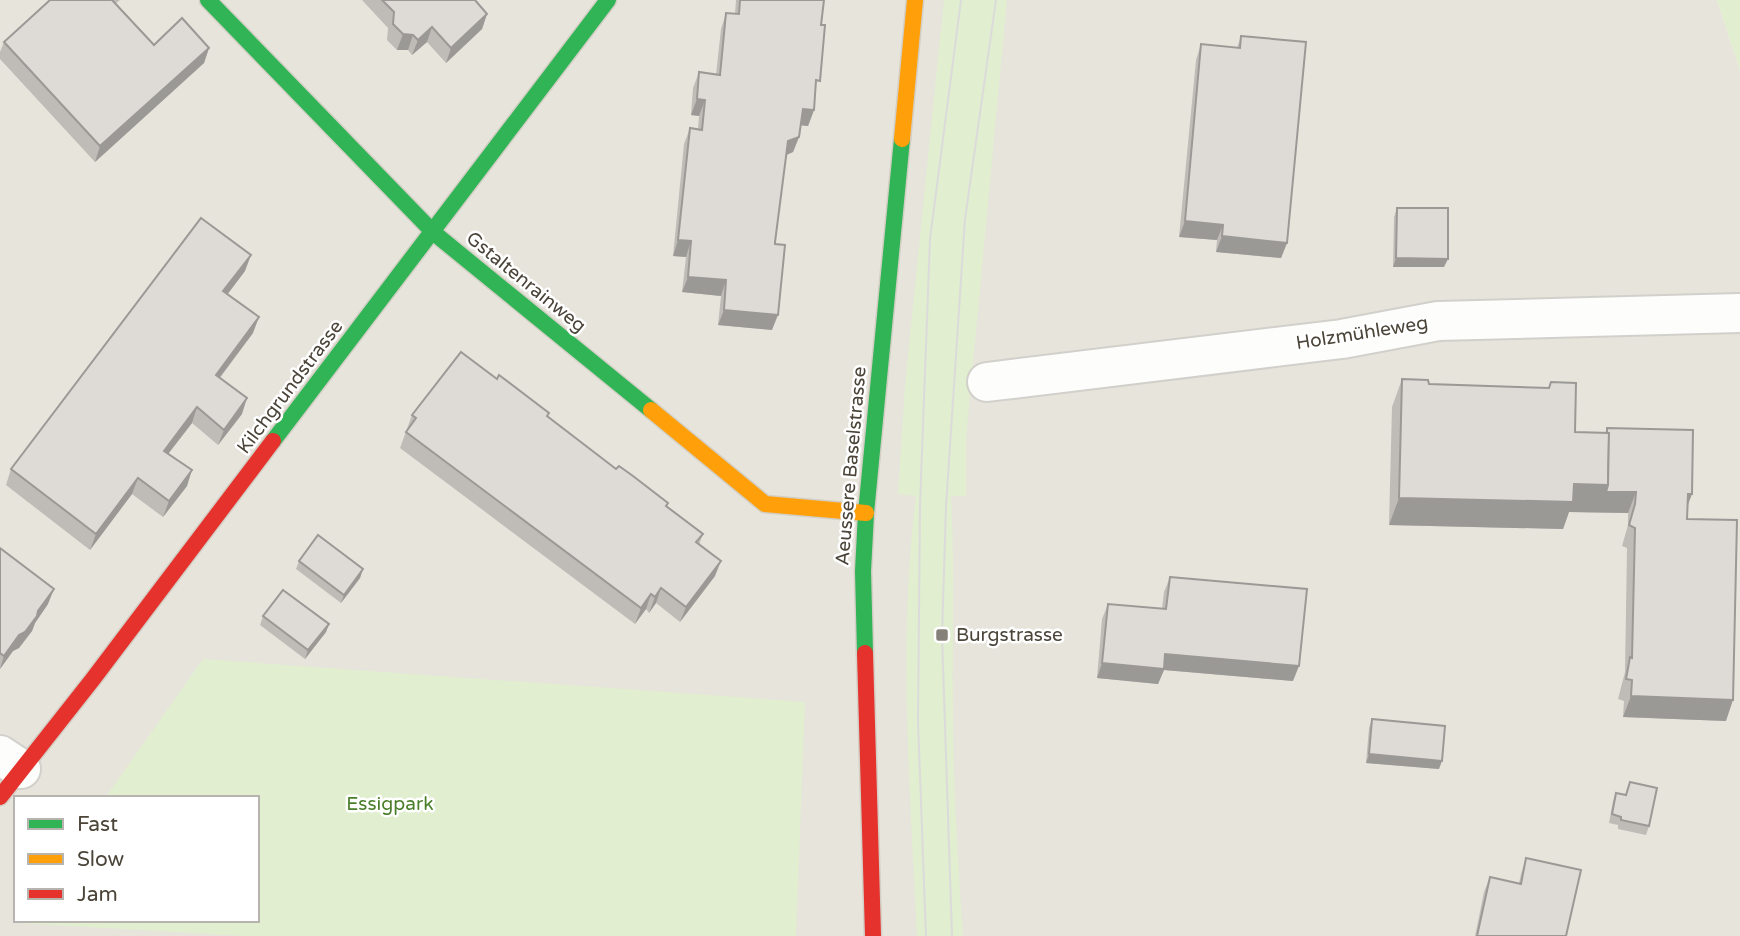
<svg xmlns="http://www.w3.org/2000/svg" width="1740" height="936" viewBox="0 0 1740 936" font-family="'Varela Round',sans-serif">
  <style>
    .residential { fill: #e7e4dc; fill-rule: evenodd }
    .green { fill: #e1eecf }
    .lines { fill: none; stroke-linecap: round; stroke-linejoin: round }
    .street-casing { stroke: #d2d0cb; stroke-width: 42 }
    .fast-casing { stroke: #d3cfc5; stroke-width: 19 }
    .slow-casing { stroke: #d3cfc5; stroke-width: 19 }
    .jam-casing { stroke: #d3cfc5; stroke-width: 19 }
    .street { stroke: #fdfdfc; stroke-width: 38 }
    .fast { stroke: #30b455; stroke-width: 16 }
    .slow { stroke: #ff9f0a; stroke-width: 16 }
    .jam { stroke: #e5322d; stroke-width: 16 }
    .tram { stroke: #dbdbda; stroke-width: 2 }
    .wall { fill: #bfbcb8 }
    .shaded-wall { fill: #9b9996 }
    .building { fill: #dedbd6; stroke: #9b9996; stroke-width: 2 }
    .poi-dot { fill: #868178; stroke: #fff; stroke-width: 2.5 }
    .labels { text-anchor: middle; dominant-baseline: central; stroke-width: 5; stroke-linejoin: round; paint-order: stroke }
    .street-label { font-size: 19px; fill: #4b4439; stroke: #fff }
    .poi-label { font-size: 19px; fill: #4b4439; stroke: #fff; text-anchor: start }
    .park-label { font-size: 19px; fill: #4a7f2a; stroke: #fff }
  </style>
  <rect width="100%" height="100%" fill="#f4f2ee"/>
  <path class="residential" d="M 0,0 L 1717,0 L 1740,71 L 1740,936 L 0,936 ZM 16,798 L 257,798 L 257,920 L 16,920 Z"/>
  <g class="green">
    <path d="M 944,0 L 1007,0 L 966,438 L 966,496 L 951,496 C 955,568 952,639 953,711 C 953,786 958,861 963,936 L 917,936 C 910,789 898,642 916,496 L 898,494 L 905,385 Z"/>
    <polygon points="1717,0 1740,0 1740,71"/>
    <polygon points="203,659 805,702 796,936 244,936 17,923 18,920 257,920 257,798 105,798"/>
  </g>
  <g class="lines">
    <g class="street-casing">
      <g id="street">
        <polyline points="987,382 1342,339 1438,321 1740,313"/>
        <polyline points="0,755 21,769"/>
      </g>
    </g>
    <g class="fast-casing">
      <g id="fast">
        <polyline points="208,0 434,233 651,410"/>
        <polyline points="273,441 608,0"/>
        <polyline points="865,653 863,571 866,513 902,139"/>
      </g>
    </g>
    <g class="slow-casing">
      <g id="slow">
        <polyline points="902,139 915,0"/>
        <polyline points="651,410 765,504 866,513"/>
      </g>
    </g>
    <g class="jam-casing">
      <g id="jam">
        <polyline points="865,653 873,936"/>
        <polyline points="0,797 93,679 273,441"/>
      </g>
    </g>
    <use href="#street" class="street"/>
    <use href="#fast" class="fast"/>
    <use href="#slow" class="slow"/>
    <use href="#jam" class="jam"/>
    <g class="tram">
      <polyline points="926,936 918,722 920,505 930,239 961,0"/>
      <polyline points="952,936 942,635 946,506 965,219 996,0"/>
    </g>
  </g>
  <g class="wall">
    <polygon points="50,0 120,0 116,3 154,45 209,48 204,63 95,162 0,59 0,52 4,42"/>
    <polygon points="362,0 475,0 487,14 482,29 446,63 427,42 412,55 408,50 397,50 387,40 388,28"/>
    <polygon points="736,0 824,0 814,110 808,126 801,125 799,137 793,152 786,155 775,242 772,330 718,325 721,296 682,292 686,257 673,256 684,144 690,128 698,129 699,116 691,115 693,88 699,72 716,75 721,29 726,13 735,14"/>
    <polygon points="1241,36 1287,243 1281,258 1216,252 1217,240 1179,237 1196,60 1201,44 1237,48"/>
    <polygon points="1397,208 1444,267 1393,267 1394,217"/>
    <polygon points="245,271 227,294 253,333 220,378 242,414 218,445 192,423 168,454 187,486 163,517 132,494 90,550 6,485 11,469"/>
    <polygon points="1402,379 1429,384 1575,432 1605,433 1607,428 1692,494 1687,506 1687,519 1726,721 1623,717 1624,701 1618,699 1625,672 1627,548 1622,546 1628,525 1628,513 1569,512 1563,529 1389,525 1392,407"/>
    <polygon points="412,415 548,417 616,469 668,503 667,507 703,534 699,545 715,576 680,622 656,603 649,613 646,609 635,624 400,448"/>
    <polygon points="0,548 48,604 35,623 32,631 19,648 13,651 0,669"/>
    <polygon points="299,561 363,569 360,578 341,603 296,569"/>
    <polygon points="1170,577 1293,681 1164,670 1158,684 1097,678 1102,619 1108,604 1162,609 1164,592"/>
    <polygon points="263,616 329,624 326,632 305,659 260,625"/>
    <polygon points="1372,719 1439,769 1366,763 1369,728"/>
    <polygon points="1630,782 1649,826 1646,835 1618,829 1618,825 1609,823 1613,801 1616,793 1626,795"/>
    <polygon points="1526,858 1566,936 1475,936 1484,892 1490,877 1519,883 1521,874"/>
  </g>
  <g class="shaded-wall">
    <polygon points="487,14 482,29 446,63 451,48"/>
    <polygon points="432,27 427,42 412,55 418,40"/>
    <polygon points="403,34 413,35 408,50 397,50"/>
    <polygon points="209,48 204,63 95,162 100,146"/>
    <polygon points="697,99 705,100 699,116 691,115"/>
    <polygon points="803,109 814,110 808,126 798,125"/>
    <polygon points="799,137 793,152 782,157 788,141"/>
    <polygon points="1185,221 1223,225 1217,240 1179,237"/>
    <polygon points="1222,236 1287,243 1281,258 1216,252"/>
    <polygon points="678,240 691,241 686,257 673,256"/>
    <polygon points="251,255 245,271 218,307 223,291"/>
    <polygon points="1396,258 1448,259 1444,267 1393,267"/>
    <polygon points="688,277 726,280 721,296 682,292"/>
    <polygon points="724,310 778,315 772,330 718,325"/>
    <polygon points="259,317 253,333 210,390 216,375"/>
    <polygon points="247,398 242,414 218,445 224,430"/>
    <polygon points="197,407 192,423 158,467 164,451"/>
    <polygon points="192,470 187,486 163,517 169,501"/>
    <polygon points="138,478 132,494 90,550 96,534"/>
    <polygon points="1574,484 1608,485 1636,492 1628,513 1569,512 1563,529 1389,525 1399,498"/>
    <polygon points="1688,494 1692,494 1684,515"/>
    <polygon points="721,561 715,576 680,622 686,607"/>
    <polygon points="363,569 360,578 341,603 344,595"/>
    <polygon points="661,588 656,603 649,613 655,597"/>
    <polygon points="54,589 48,604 35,623 32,631 19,648 13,651 0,669 4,656"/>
    <polygon points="651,594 646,609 635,624 641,608"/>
    <polygon points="329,624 326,632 305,659 308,650"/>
    <polygon points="1165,654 1299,666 1293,681 1164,670 1158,684 1097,678 1102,663"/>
    <polygon points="1631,696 1733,700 1726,721 1623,717"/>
    <polygon points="1369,754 1442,761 1439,769 1366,763"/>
  </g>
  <g class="building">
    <polygon points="50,0 112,0 154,45 182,18 209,48 100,146 4,42"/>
    <polygon points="382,0 475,0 487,14 451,48 432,27 418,40 413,35 403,34 393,24 394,12"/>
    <polygon points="740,0 824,0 821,25 825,25 820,81 816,80 814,110 803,109 799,137 788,141 775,242 775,244 785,245 778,315 724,310 726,280 688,277 691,241 678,240 690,128 702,130 705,100 697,99 699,72 720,75 726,13 739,14"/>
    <polygon points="1241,36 1306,42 1287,243 1222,236 1223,225 1185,221 1201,44 1240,48"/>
    <polygon points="1397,208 1448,208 1448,259 1396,258"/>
    <polygon points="201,218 251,255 223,291 259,317 216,375 247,398 224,430 197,407 164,451 192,470 169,501 138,478 96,534 11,469"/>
    <polygon points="461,352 497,379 499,375 549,413 547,416 616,469 619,466 633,476 668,503 666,506 703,534 696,542 721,561 686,607 661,588 655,597 651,594 641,608 406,432 416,418 412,415"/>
    <polygon points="1402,379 1428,380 1429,384 1549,388 1551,382 1576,383 1575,432 1609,433 1608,485 1574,484 1573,502 1399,498"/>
    <polygon points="1607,428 1693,430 1692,494 1688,494 1687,519 1737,520 1733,700 1631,696 1632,680 1626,679 1630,657 1632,658 1635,528 1629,525 1635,504 1636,492 1606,492 1608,485 1609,433 1607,433"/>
    <polygon points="318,535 363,569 344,595 299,561"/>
    <polygon points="0,548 54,589 38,611 37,616 25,632 19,635 4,656 0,653"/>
    <polygon points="1170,577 1307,589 1299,666 1165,654 1164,669 1102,663 1108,604 1166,609"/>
    <polygon points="283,590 329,624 308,650 263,616"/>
    <polygon points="1372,719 1445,726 1442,761 1369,754"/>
    <polygon points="1630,782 1657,788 1649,826 1621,820 1621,817 1612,814 1616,793 1626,795"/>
    <polygon points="1526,858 1581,870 1566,936 1477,936 1490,877 1521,884"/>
  </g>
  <rect class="poi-dot" x="935" y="628" width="14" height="14" rx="3.5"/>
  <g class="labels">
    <g class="street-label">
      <text transform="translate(526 282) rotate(39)">Gstaltenrainweg</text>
      <text transform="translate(1362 333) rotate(-9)">Holzmühleweg</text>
      <text transform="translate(290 387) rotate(-53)">Kilchgrundstrasse</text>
      <text transform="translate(851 466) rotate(-85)">Aeussere Baselstrasse</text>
    </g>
    <g class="poi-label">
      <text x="956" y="635">Burgstrasse</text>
    </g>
    <g class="park-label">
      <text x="390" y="804">Essigpark</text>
    </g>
  </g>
  <rect x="14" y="796" width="245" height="126" fill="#ffffff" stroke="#b7b4b0" stroke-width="2"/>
  <rect x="28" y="819" width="35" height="10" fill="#30b455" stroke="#b7b4b0" stroke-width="2"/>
  <text x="77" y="831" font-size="21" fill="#4b4439">Fast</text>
  <rect x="28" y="854" width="35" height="10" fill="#ff9f0a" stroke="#b7b4b0" stroke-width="2"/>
  <text x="77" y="866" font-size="21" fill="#4b4439">Slow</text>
  <rect x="28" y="889" width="35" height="10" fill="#e5322d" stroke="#b7b4b0" stroke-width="2"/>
  <text x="77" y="901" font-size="21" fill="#4b4439">Jam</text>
</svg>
